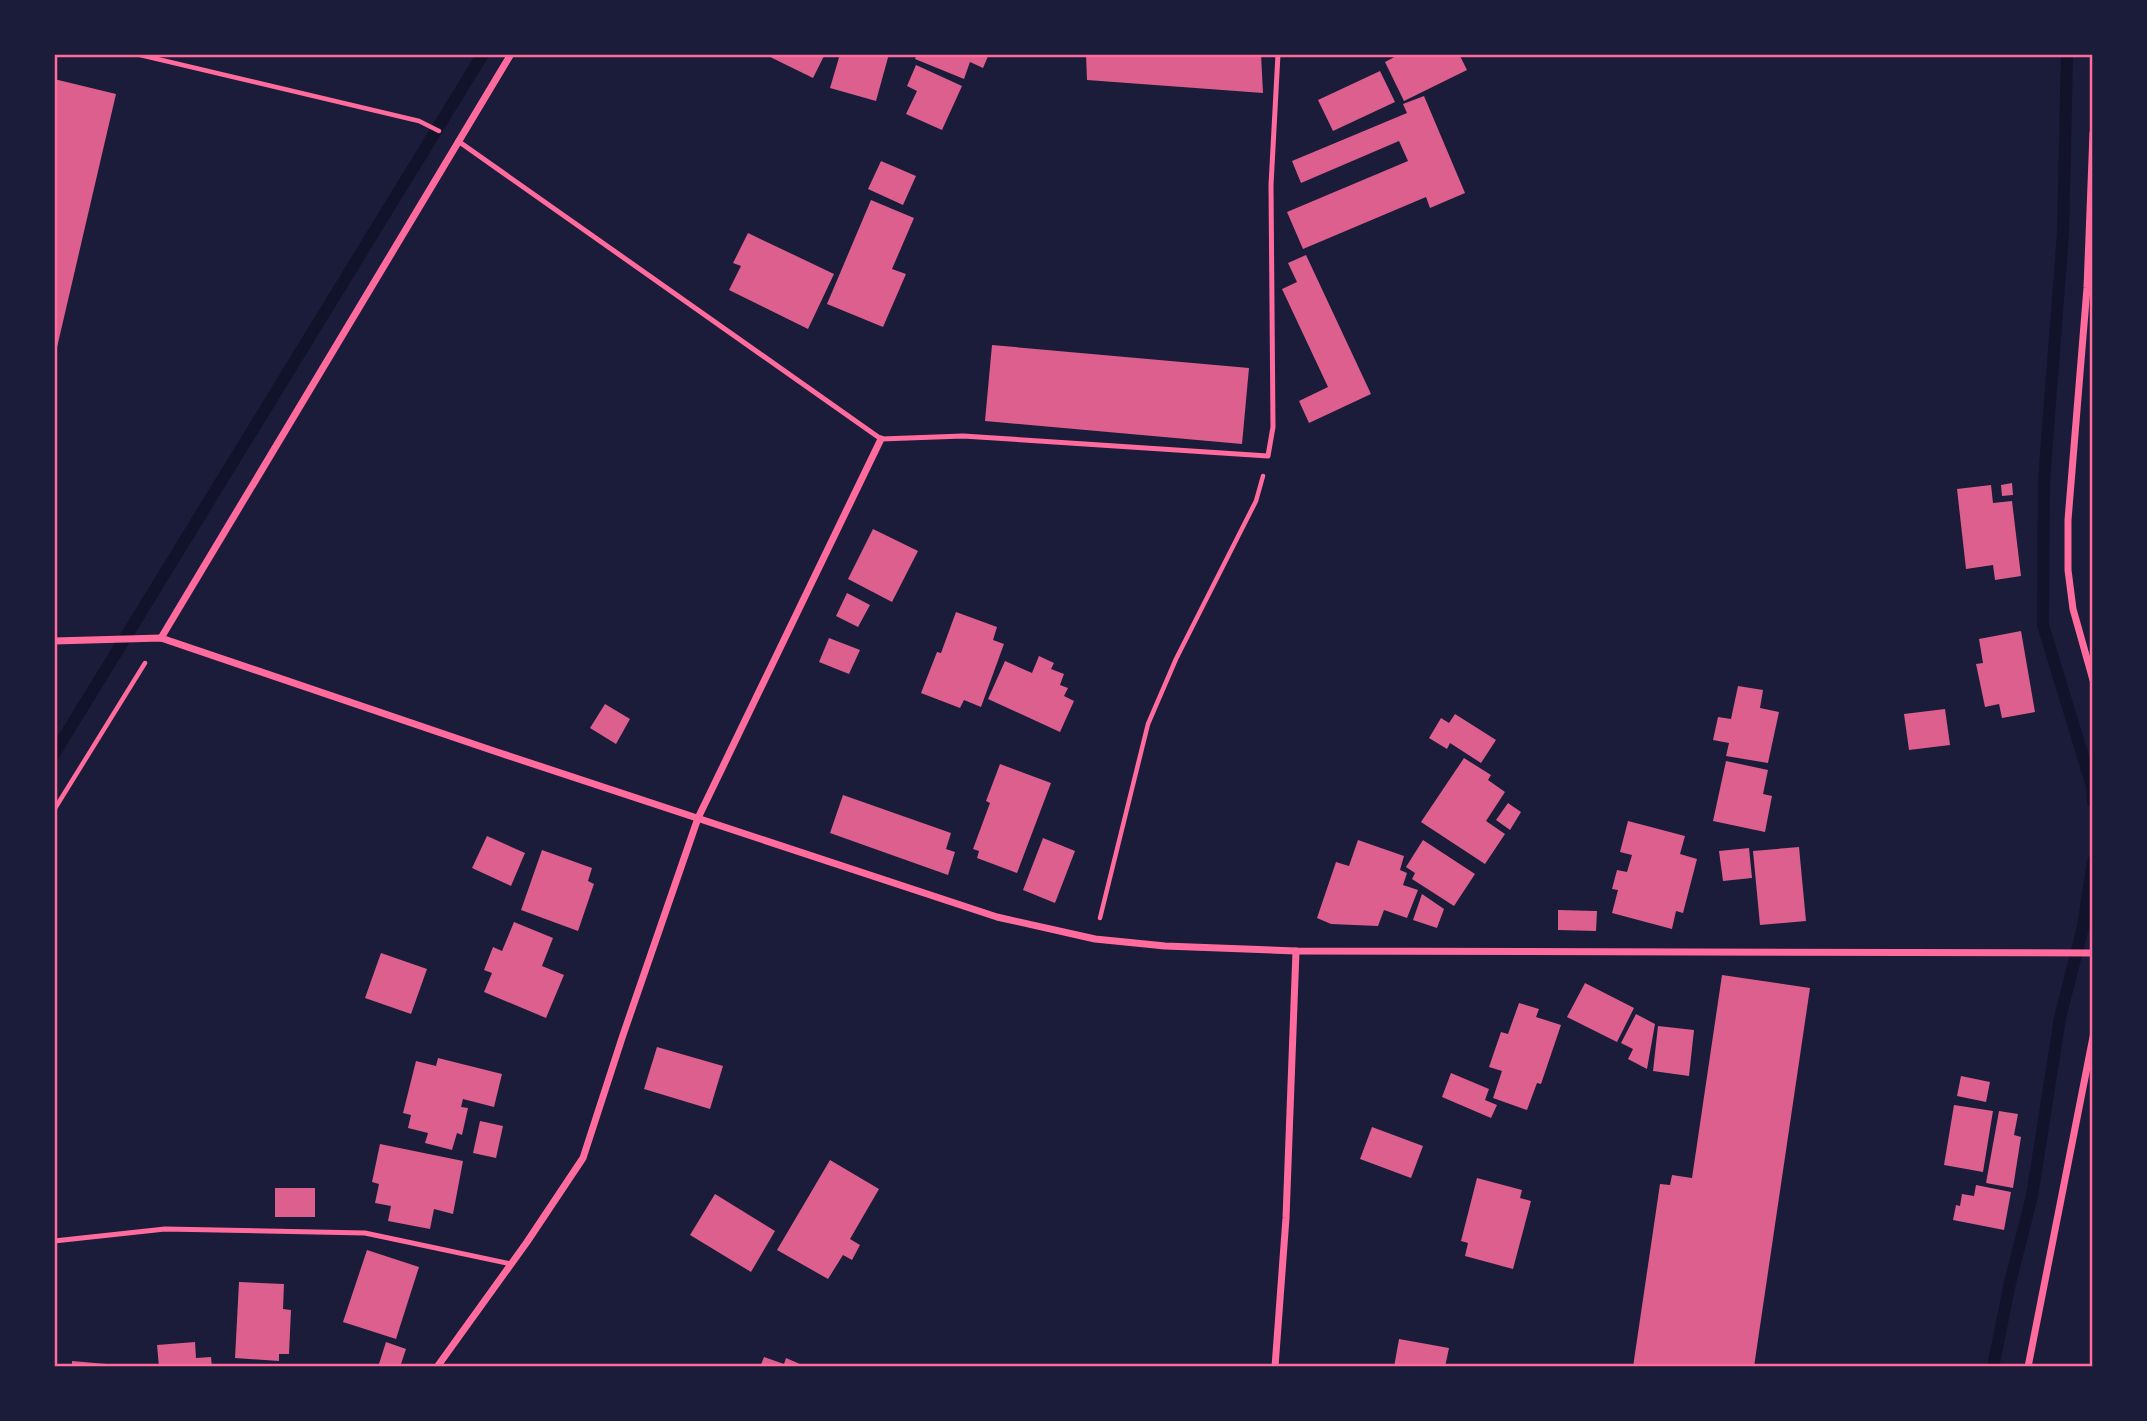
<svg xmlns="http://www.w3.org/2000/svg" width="2147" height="1421" viewBox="0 0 2147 1421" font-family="Barlow,sans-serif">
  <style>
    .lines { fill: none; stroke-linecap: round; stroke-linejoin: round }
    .stream { stroke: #12122b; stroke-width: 12 }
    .building { fill: #dd5f8e }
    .path { stroke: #ff6b9d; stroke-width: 4.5 }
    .service { stroke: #ff6b9d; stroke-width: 5 }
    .minor { stroke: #ff6b9d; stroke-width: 7 }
    .neatline { fill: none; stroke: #ff6b9d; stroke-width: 2.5 }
  </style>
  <rect width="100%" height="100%" fill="#1b1b3a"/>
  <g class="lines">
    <g class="stream">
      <polyline points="2067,54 2063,234 2044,480 2043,625 2092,786 2093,802"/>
      <polyline points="54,754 483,54"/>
      <polyline points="1993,1367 2010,1283 2032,1196 2060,1018 2083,927 2093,861"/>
    </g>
  </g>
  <g class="building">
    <polygon points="764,54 825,54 813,78"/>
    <polygon points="840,54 889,54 876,101 830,88"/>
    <polygon points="917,54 989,54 983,68 970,62 964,79 915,59"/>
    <polygon points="1086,54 1261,54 1263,93 1087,80"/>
    <polygon points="1400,54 1459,54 1467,70 1404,101 1385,62"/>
    <polygon points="916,65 962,86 942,130 906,114 917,91 907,86"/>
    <polygon points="1380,71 1395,102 1333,131 1318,100"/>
    <polygon points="54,79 116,94 55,356 54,356"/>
    <polygon points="1424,96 1465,193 1430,208 1426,197 1303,249 1287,212 1408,161 1399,141 1301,183 1292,161 1407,113 1403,104"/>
    <polygon points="881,161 916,176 903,205 868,189"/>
    <polygon points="871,200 914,218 892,269 906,274 883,327 827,304"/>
    <polygon points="748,233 834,274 808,329 729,290 741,266 733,263"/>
    <polygon points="1306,255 1371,394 1309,423 1299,401 1328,387 1282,289 1297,282 1288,263"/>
    <polygon points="992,345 1249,368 1242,444 985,421"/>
    <polygon points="2012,483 2013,495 2002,496 2001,485"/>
    <polygon points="1991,485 1993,503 2012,501 2021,576 1995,580 1993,565 1966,569 1957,489"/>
    <polygon points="873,529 918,551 892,602 848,579"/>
    <polygon points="847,593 870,605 858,627 836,616"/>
    <polygon points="956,612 997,627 993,640 1004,644 981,707 964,700 960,708 921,693 937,652 941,653"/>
    <polygon points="2021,631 2035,712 2002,718 1999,704 1985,707 1976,664 1983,663 1979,639"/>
    <polygon points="829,638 860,650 849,674 819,662"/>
    <polygon points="1039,656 1054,663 1051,669 1064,674 1060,685 1068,688 1064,696 1074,701 1060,732 988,699 1005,661 1032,673"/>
    <polygon points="1738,686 1763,690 1760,708 1779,712 1768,763 1726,756 1729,743 1713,740 1718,717 1731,719"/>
    <polygon points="605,704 630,719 616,744 590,728"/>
    <polygon points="1945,709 1950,745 1909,750 1904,714"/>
    <polygon points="1455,714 1496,740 1481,763 1450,743 1447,749 1429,738 1441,718 1449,723"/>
    <polygon points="1464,758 1491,775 1488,780 1505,792 1486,821 1505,834 1485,864 1421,822"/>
    <polygon points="1726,761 1768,770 1763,794 1772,796 1765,832 1713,821"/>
    <polygon points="1000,764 1051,783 1017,873 977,858 979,851 973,849 990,803 986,801"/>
    <polygon points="843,795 951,833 946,849 955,852 948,875 830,833"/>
    <polygon points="1508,803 1521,812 1510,830 1496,820"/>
    <polygon points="1628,821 1685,836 1680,854 1697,859 1683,913 1676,911 1672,929 1612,913 1618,890 1612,889 1617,870 1627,872 1632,855 1620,852"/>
    <polygon points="487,836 525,853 511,886 472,868"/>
    <polygon points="1043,838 1075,851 1055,903 1023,890"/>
    <polygon points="1358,840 1404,856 1400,870 1407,873 1403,885 1418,890 1407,918 1384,910 1378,926 1331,924 1317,918 1336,862 1349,866"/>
    <polygon points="1423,840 1475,874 1454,906 1412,879 1415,873 1406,867"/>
    <polygon points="1799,847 1806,921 1760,925 1753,851"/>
    <polygon points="1749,848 1752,878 1723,881 1719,851"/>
    <polygon points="542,850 592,868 588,881 594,884 578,931 521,910"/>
    <polygon points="1422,894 1444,909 1437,928 1413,920"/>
    <polygon points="1558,910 1597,911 1596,931 1558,930"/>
    <polygon points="514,922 553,938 542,966 564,975 546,1018 484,992 492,973 484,970 493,947 502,951"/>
    <polygon points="381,953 427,969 411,1014 365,998"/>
    <polygon points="1722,975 1810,988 1754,1367 1633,1367 1660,1184 1670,1185 1672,1175 1692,1178"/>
    <polygon points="1585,983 1634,1008 1617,1042 1567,1017"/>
    <polygon points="1519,1003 1539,1009 1536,1017 1561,1025 1541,1084 1537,1083 1527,1110 1493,1098 1502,1071 1489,1067 1501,1032 1508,1034"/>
    <polygon points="1636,1014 1655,1024 1647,1069 1628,1059 1633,1049 1621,1043"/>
    <polygon points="1658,1026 1694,1030 1689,1076 1653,1071"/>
    <polygon points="657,1047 723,1066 710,1109 644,1089"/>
    <polygon points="438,1058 502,1074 494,1107 463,1099 461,1107 468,1108 462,1135 457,1133 452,1150 425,1143 428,1133 408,1128 411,1115 403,1113 416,1061 436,1066"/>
    <polygon points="1451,1073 1489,1089 1485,1100 1497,1105 1491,1118 1442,1097"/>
    <polygon points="1961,1076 1990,1082 1986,1102 1957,1096"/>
    <polygon points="1954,1105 1993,1111 1983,1172 1944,1165"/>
    <polygon points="1999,1111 2018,1114 2014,1135 2021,1137 2013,1188 1986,1183"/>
    <polygon points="480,1121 503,1126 496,1158 473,1153"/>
    <polygon points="1372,1127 1423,1146 1411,1178 1360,1159"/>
    <polygon points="380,1144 463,1161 453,1214 434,1209 430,1229 388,1221 391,1206 375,1203 379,1184 372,1182"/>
    <polygon points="830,1160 879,1189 850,1239 860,1245 852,1260 843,1255 828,1279 777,1250"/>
    <polygon points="1477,1178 1522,1190 1520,1198 1531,1201 1513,1269 1465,1256 1468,1243 1461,1241"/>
    <polygon points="1976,1185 2011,1192 2004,1230 1953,1220 1956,1205 1960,1206 1962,1194 1974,1196"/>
    <rect x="275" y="1188" width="40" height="29"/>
    <polygon points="715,1194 775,1231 751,1272 690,1235"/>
    <polygon points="367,1250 419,1267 396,1339 343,1322"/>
    <polygon points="239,1282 284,1284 283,1309 291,1310 289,1354 279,1354 279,1361 235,1358"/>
    <polygon points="1399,1339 1449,1348 1445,1367 1394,1367"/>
    <polygon points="195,1342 196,1358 211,1357 212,1367 159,1367 157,1345"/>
    <polygon points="386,1342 406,1349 400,1367 378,1367"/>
    <polygon points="764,1357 784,1364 786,1358 807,1367 760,1367"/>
    <polygon points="72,1361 118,1365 118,1367 72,1367"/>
  </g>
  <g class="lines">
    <g class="path">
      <polyline points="136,54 419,121 439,131"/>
      <polyline points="54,810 145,663"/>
      <polyline points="1100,918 1148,724 1176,659 1256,501 1263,476"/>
    </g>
    <g class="service">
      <polyline points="458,141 881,439 963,436 1268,456 1273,427 1271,185 1278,54"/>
      <polyline points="54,1241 165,1229 365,1233 511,1264"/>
    </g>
    <g class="minor">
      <polyline points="2093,133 2087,288 2068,520 2068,570 2073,609 2093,680"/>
      <polyline points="161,638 511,54"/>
      <polyline points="54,641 161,638 497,752 997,917 1095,939 1165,946 1296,951 2093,953"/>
      <polyline points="437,1367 527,1242 583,1158 623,1035 698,818 881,439"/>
      <polyline points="1275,1367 1286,1218 1296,951"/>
      <polyline points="2028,1367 2093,1037"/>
    </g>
  </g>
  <rect width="2147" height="1421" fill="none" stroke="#1b1b3a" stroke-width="112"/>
  <rect x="56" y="56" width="2035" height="1309" class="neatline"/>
</svg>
